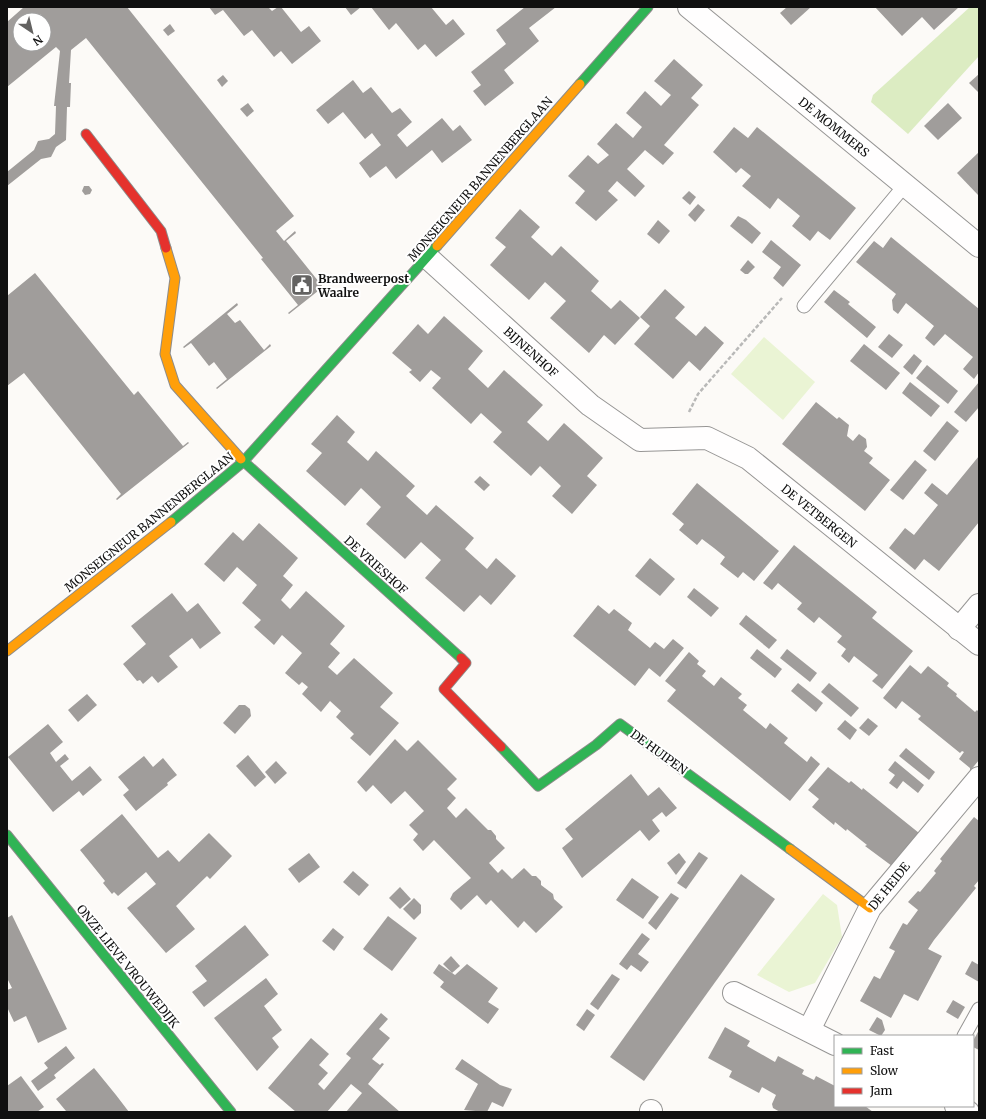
<svg xmlns="http://www.w3.org/2000/svg" width="986" height="1119" viewBox="0 0 986 1119" font-family="Merriweather,serif">
  <style>
    .green { fill: #eaf4d4 }
    .forest { fill: #dcecc2 }
    .building { fill: #a09d9b; fill-rule: evenodd }
    .lines { fill: none; stroke-linecap: round; stroke-linejoin: round }
    .lane-casing { stroke: #969594; stroke-width: 15 }
    .street-casing { stroke: #969594; stroke-width: 24 }
    .fast-casing { stroke: #8d8c8b; stroke-width: 11 }
    .slow-casing { stroke: #8d8c8b; stroke-width: 11 }
    .jam-casing { stroke: #8d8c8b; stroke-width: 11 }
    .path { stroke: #b9b9b8; stroke-width: 2.5; stroke-dasharray: 4 2; stroke-linecap: butt }
    .lane { stroke: #fffefe; stroke-width: 13 }
    .street { stroke: #fffefe; stroke-width: 22 }
    .fast { stroke: #30b455; stroke-width: 9 }
    .slow { stroke: #ff9f0a; stroke-width: 9 }
    .jam { stroke: #e5322d; stroke-width: 9 }
    .labels { text-anchor: middle; dominant-baseline: central; stroke-width: 4; stroke-linejoin: round; paint-order: stroke }
    .street-label { font-size: 12px; fill: #101010; stroke: #fff }
    .poi-label { font-size: 12px; font-weight: bold; fill: #101010; stroke: #fff; text-anchor: start }
  </style>
  <rect width="100%" height="100%" fill="#fcfaf7"/>
  <g class="green">
    <polygon points="764,337 815,382 783,420 731,374"/>
    <polygon points="823,894 837,905 842,937 815,983 789,992 757,975"/>
  </g>
  <polygon class="forest" points="970,7 979,7 979,56 908,134 871,102 873,95"/>
  <g class="building">
    <path d="M 24,7 L 127,7 L 294,216 L 276,231 L 284,241 L 295,231 L 296,233 L 286,241 L 323,287 L 289,314 L 288,313 L 298,305 L 261,259 L 263,258 L 86,38 L 71,50 L 69,83 L 71,83 L 70,107 L 67,107 L 66,140 L 56,147 L 51,157 L 41,159 L 7,186 L 7,172 L 34,150 L 38,141 L 49,139 L 55,134 L 56,106 L 54,106 L 60,51 L 56,47 L 7,87 L 7,22 ZM 20,20 L 44,20 L 44,44 L 20,44 Z"/>
    <polygon points="209,7 268,7 272,11 278,7 281,7 301,32 309,26 321,41 292,64 281,51 274,57 252,30 244,36 223,10 215,15"/>
    <polygon points="345,7 361,7 351,15"/>
    <polygon points="371,7 431,7 446,25 453,19 465,34 436,57 425,44 418,50 396,23 389,30"/>
    <polygon points="525,7 556,7 529,28 539,41 504,70 514,83 485,106 473,91 481,85 471,72 506,44 496,30"/>
    <polygon points="787,7 811,7 791,25 780,13"/>
    <polygon points="875,7 959,7 934,30 922,17 902,36"/>
    <polygon points="170,24 175,31 168,36 163,30"/>
    <polygon points="674,59 703,85 691,98 699,105 664,145 674,153 663,165 645,150 627,169 645,186 635,197 617,181 608,191 618,200 596,221 575,203 585,191 568,176 588,155 598,164 609,155 597,144 616,123 633,138 642,127 626,113 645,91 661,106 671,95 654,81"/>
    <polygon points="979,74 979,93 969,83"/>
    <polygon points="223,75 228,81 222,87 217,80"/>
    <polygon points="353,80 363,93 371,87 392,113 400,108 412,122 397,135 407,147 442,118 453,131 460,125 472,140 442,163 432,150 396,179 386,166 370,178 359,163 381,145 372,133 365,139 343,112 328,124 316,110"/>
    <polygon points="248,103 254,111 247,117 240,109"/>
    <polygon points="948,103 962,118 938,140 924,126"/>
    <polygon points="734,127 748,138 757,127 856,208 830,240 818,231 810,241 792,226 800,216 778,198 770,209 742,186 751,176 741,168 736,173 713,152"/>
    <polygon points="979,152 979,196 957,173"/>
    <polygon points="84,186 89,186 92,190 90,194 85,195 82,191"/>
    <polygon points="689,191 696,197 690,205 682,198"/>
    <polygon points="698,204 705,210 695,222 688,215"/>
    <polygon points="520,209 540,227 531,237 552,256 561,246 599,281 591,291 611,309 620,300 640,318 615,345 604,335 589,353 550,318 566,301 545,282 529,300 490,265 506,247 495,238"/>
    <polygon points="738,216 746,220 761,233 752,244 730,226"/>
    <polygon points="658,220 670,231 659,244 647,234"/>
    <polygon points="891,237 979,309 979,372 974,379 963,369 973,357 945,334 934,346 925,338 934,326 906,303 898,314 893,310 892,300 896,294 856,262 874,241 883,248"/>
    <polygon points="771,240 801,265 783,287 773,278 781,267 762,252"/>
    <polygon points="748,260 755,267 748,274 745,274 740,270"/>
    <polygon points="35,273 134,395 138,391 183,446 188,442 189,443 117,500 116,499 121,494 24,373 7,386 7,296"/>
    <polygon points="665,289 685,307 675,318 696,336 705,326 724,343 700,371 689,361 673,379 634,344 650,326 640,317"/>
    <polygon points="834,290 850,302 848,304 876,327 867,338 824,302"/>
    <polygon points="237,303 238,305 227,314 235,323 240,320 264,350 270,344 271,346 217,389 216,388 227,379 214,362 209,366 191,343 184,348 183,347"/>
    <polygon points="444,316 483,351 468,369 488,388 504,370 543,405 527,422 548,441 564,423 603,458 587,476 597,485 572,514 552,496 561,486 540,466 531,476 493,442 502,432 481,413 471,424 432,388 441,378 431,370 420,382 409,372 412,370 392,353 418,324 428,334"/>
    <polygon points="889,334 903,345 892,358 878,347"/>
    <polygon points="864,344 900,373 886,390 850,361"/>
    <polygon points="914,354 922,361 912,375 903,367"/>
    <polygon points="927,365 958,391 948,404 916,378"/>
    <polygon points="910,382 940,406 931,417 902,393"/>
    <polygon points="979,382 979,407 966,422 954,412"/>
    <polygon points="816,402 837,419 839,417 849,425 847,436 853,441 859,434 866,439 867,447 864,451 873,458 869,463 890,480 865,511 782,444"/>
    <polygon points="337,415 355,432 347,442 368,461 376,451 415,486 406,496 427,515 436,505 474,538 465,549 487,569 496,558 516,576 491,605 480,595 464,612 425,578 441,560 421,542 405,559 366,524 381,507 361,488 345,506 306,471 322,453 311,444"/>
    <polygon points="947,421 959,431 935,461 923,451"/>
    <polygon points="979,456 979,522 939,571 924,559 915,570 889,548 905,528 914,535 938,505 924,493 932,483 947,495"/>
    <polygon points="915,460 927,470 903,500 890,490"/>
    <polygon points="480,476 490,485 484,491 474,482"/>
    <polygon points="697,483 779,551 754,581 743,572 738,578 720,564 725,557 714,548 702,539 697,545 679,530 684,524 672,514"/>
    <polygon points="259,523 298,558 283,576 293,585 281,600 290,609 306,591 345,626 330,644 340,653 328,667 337,675 354,658 393,693 380,707 399,723 370,756 350,738 354,734 336,717 341,711 330,701 321,712 302,694 308,687 302,682 299,685 285,673 302,653 282,635 274,645 254,627 261,620 242,603 257,585 237,567 224,582 204,564 233,532 243,541"/>
    <polygon points="794,545 877,612 872,618 913,651 882,689 872,681 878,675 854,656 849,663 841,656 846,649 837,642 842,636 819,617 814,623 797,609 802,603 778,583 772,590 763,583"/>
    <polygon points="650,558 675,579 660,596 635,576"/>
    <polygon points="694,588 719,608 711,617 687,597"/>
    <polygon points="172,593 187,612 198,603 221,633 200,649 192,638 169,656 178,667 158,683 152,676 143,684 140,680 137,681 123,664 146,644 131,626"/>
    <polygon points="598,605 609,614 614,609 632,623 628,630 650,648 655,642 664,649 673,639 684,648 660,677 649,668 635,686 573,636"/>
    <polygon points="746,615 777,640 769,649 739,624"/>
    <polygon points="757,649 782,669 775,678 750,658"/>
    <polygon points="787,649 817,673 810,682 780,658"/>
    <polygon points="689,652 699,661 697,664 706,671 702,676 714,686 721,677 742,694 738,698 747,705 743,710 766,729 770,723 788,738 784,743 807,762 811,756 820,764 790,801 667,701 676,690 665,681"/>
    <polygon points="910,665 921,674 928,666 949,683 947,686 957,694 956,696 975,712 977,710 979,712 979,760 970,771 970,768 959,759 964,752 962,751 960,753 918,719 921,716 902,701 896,709 883,698"/>
    <polygon points="798,683 823,703 816,712 791,691"/>
    <polygon points="829,683 859,708 851,717 821,692"/>
    <polygon points="87,694 97,705 78,722 68,710"/>
    <polygon points="239,705 245,705 250,709 251,716 235,734 223,723"/>
    <polygon points="868,718 878,726 869,736 859,728"/>
    <polygon points="845,720 857,730 850,740 837,729"/>
    <polygon points="48,724 63,742 50,753 56,762 65,754 69,759 60,766 72,781 90,766 102,780 83,796 79,791 53,812 8,757"/>
    <polygon points="395,739 407,751 418,740 457,779 447,789 456,798 447,808 456,818 466,808 488,830 491,830 496,836 496,839 505,848 489,863 498,873 502,869 512,879 524,868 532,876 536,876 541,881 541,885 553,894 554,899 563,907 536,933 524,921 518,928 491,900 486,905 477,895 461,910 450,899 453,893 471,878 434,840 423,851 413,840 418,834 409,825 424,811 405,791 391,804 373,785 366,792 357,782"/>
    <polygon points="906,748 935,772 929,780 899,756"/>
    <polygon points="248,755 266,777 255,787 236,766"/>
    <polygon points="144,756 153,767 163,758 177,775 167,783 168,785 136,811 123,795 129,790 118,777"/>
    <polygon points="276,761 287,773 275,784 265,772"/>
    <polygon points="895,761 924,785 918,793 903,781 897,789 889,783 895,775 888,770"/>
    <polygon points="828,767 849,783 851,781 862,790 863,788 919,833 892,866 865,846 867,845 847,829 846,831 835,822 834,825 812,807 819,799 808,790"/>
    <polygon points="631,774 648,796 659,787 677,808 666,817 662,812 652,820 660,831 649,841 640,830 582,878 562,848 573,839 565,829"/>
    <polygon points="122,814 158,858 168,850 179,862 209,833 232,856 210,879 207,876 176,906 195,929 166,953 127,908 156,884 146,872 118,896 114,892 112,894 103,883 105,881 80,850"/>
    <polygon points="974,817 979,821 979,880 974,886 976,888 934,940 928,949 942,956 918,1001 904,994 891,1018 860,1001 874,976 880,979 895,951 889,948 903,923 907,925 918,910 908,902 918,891 920,892 936,873 934,871 942,861 940,859"/>
    <polygon points="699,852 708,858 686,889 677,883"/>
    <polygon points="309,853 320,867 299,883 288,869"/>
    <polygon points="679,853 686,862 676,875 667,863"/>
    <polygon points="353,871 369,885 359,896 343,882"/>
    <polygon points="741,874 775,899 644,1081 610,1057"/>
    <polygon points="632,878 659,897 643,919 616,900"/>
    <polygon points="400,887 411,899 400,909 389,898"/>
    <polygon points="671,893 679,898 656,930 648,923"/>
    <polygon points="414,898 421,905 421,913 414,920 403,909"/>
    <polygon points="12,915 67,1029 38,1043 26,1016 14,1022 7,1007 7,990 12,988 7,978 7,918"/>
    <polygon points="388,916 417,938 392,971 363,949"/>
    <polygon points="245,925 269,955 204,1007 192,992 207,981 195,966"/>
    <polygon points="333,928 344,937 334,951 322,941"/>
    <polygon points="642,933 650,939 638,954 649,962 641,972 631,965 627,970 619,964"/>
    <polygon points="451,956 460,966 452,973 443,964"/>
    <polygon points="972,961 979,965 979,982 965,974"/>
    <polygon points="439,964 455,975 467,964 498,988 488,1002 499,1009 488,1024 440,987 444,982 433,973"/>
    <polygon points="612,974 620,979 598,1010 590,1004"/>
    <polygon points="266,978 278,994 264,1006 282,1030 272,1038 279,1047 257,1071 214,1018"/>
    <polygon points="953,1000 965,1007 958,1019 946,1012"/>
    <polygon points="587,1009 595,1015 584,1031 576,1025"/>
    <polygon points="381,1013 388,1019 379,1029 390,1038 372,1059 380,1065 382,1063 384,1064 368,1084 400,1112 346,1112 362,1093 351,1084 327,1112 296,1112 268,1088 311,1038 329,1054 319,1065 328,1073 318,1084 324,1090 351,1058 346,1054"/>
    <polygon points="877,1017 882,1020 885,1030 881,1036 869,1030"/>
    <polygon points="725,1027 750,1041 747,1046 775,1062 778,1056 804,1070 802,1074 814,1080 816,1076 835,1086 835,1106 865,1106 873,1112 780,1112 773,1108 772,1104 776,1095 762,1087 759,1093 729,1077 732,1071 708,1058"/>
    <polygon points="979,1030 979,1050 973,1047 973,1041"/>
    <polygon points="66,1046 75,1058 54,1075 56,1078 38,1091 31,1081 48,1068 44,1063"/>
    <polygon points="462,1059 500,1085 512,1089 503,1107 492,1102 487,1112 464,1110 478,1084 455,1069"/>
    <polygon points="94,1068 116,1095 129,1112 64,1112 66,1111 56,1099"/>
    <polygon points="21,1076 44,1107 37,1112 7,1112 7,1086"/>
  </g>
  <g class="lines">
    <g class="lane-casing">
      <g id="lane">
        <polyline points="804,306 905,185"/>
        <polyline points="964,1036 979,1009"/>
      </g>
    </g>
    <g class="street-casing">
      <g id="street">
        <polyline points="689,7 979,246"/>
        <polyline points="427,257 590,405 640,440 707,438 748,458 979,644"/>
        <polyline points="959,629 979,605"/>
        <polyline points="734,993 835,1044"/>
        <polyline points="809,1030 870,908 979,778"/>
        <polyline points="956,1106 968,1112"/>
        <polyline points="651,1112 651,1111"/>
      </g>
    </g>
    <g class="fast-casing">
      <g id="fast">
        <polyline points="580,84 648,7"/>
        <polyline points="241,459 461,658"/>
        <polyline points="171,522 243,462 437,246"/>
        <polyline points="501,747 538,786 596,745 620,724 790,849"/>
        <polyline points="7,835 231,1112"/>
      </g>
    </g>
    <g class="slow-casing">
      <g id="slow">
        <polyline points="437,246 580,84"/>
        <polyline points="166,248 175,278 165,354 175,385 241,459"/>
        <polyline points="7,651 171,522"/>
        <polyline points="790,849 870,908"/>
      </g>
    </g>
    <g class="jam-casing">
      <g id="jam">
        <polyline points="86,134 161,231 166,248"/>
        <polyline points="461,658 466,663 444,689 501,747"/>
      </g>
    </g>
    <polyline class="path" points="689,412 698,394 782,298"/>
    <use href="#lane" class="lane"/>
    <use href="#street" class="street"/>
    <use href="#fast" class="fast"/>
    <use href="#slow" class="slow"/>
    <use href="#jam" class="jam"/>
  </g>
  <defs>
    <g id="civic-square" transform="scale(1.15)"><rect x="-9" y="-9" width="18" height="18" rx="4" fill="#636261" stroke="#fff"/><path d="M-.6-6.5H3V-4.5H.6V-3L4-1V1h2V6H-6V1h2V-1L-.6-3ZM-1.2 2.5V6h2.4V2.5Z" fill="#fff"/></g>
  </defs>
  <g fill-rule="evenodd">
    <use href="#civic-square" x="302" y="285"/>
  </g>
  <g class="labels">
    <g class="street-label">
      <text transform="translate(834 127) rotate(39)">DE MOMMERS</text>
      <text transform="translate(480 179) rotate(-49)">MONSEIGNEUR BANNENBERGLAAN</text>
      <text transform="translate(531 352) rotate(42)">BIJNENHOF</text>
      <text transform="translate(819 516) rotate(39)">DE VETBERGEN</text>
      <text transform="translate(149 522) rotate(-39)">MONSEIGNEUR BANNENBERGLAAN</text>
      <text transform="translate(376 565) rotate(42)">DE VRIESHOF</text>
      <text transform="translate(659 752) rotate(36)">DE HUIPEN</text>
      <text transform="translate(889 886) rotate(-51)">DE HEIDE</text>
      <text transform="translate(128 966) rotate(51)">ONZE LIEVE VROUWEDIJK</text>
    </g>
    <g class="poi-label">
      <text x="318" y="278">Brandweerpost<tspan x="318" dy="14">Waalre</tspan></text>
    </g>
  </g>
  <rect width="986" height="1119" fill="none" stroke="#101010" stroke-width="16"/>
  <rect x="834" y="1035" width="140" height="72" fill="#ffffff" stroke="#9f9f9f"/>
  <rect x="842" y="1048" width="20" height="6" fill="#30b455" stroke="#9f9f9f"/>
  <text x="870" y="1055" font-size="12" fill="#101010">Fast</text>
  <rect x="842" y="1068" width="20" height="6" fill="#ff9f0a" stroke="#9f9f9f"/>
  <text x="870" y="1075" font-size="12" fill="#101010">Slow</text>
  <rect x="842" y="1088" width="20" height="6" fill="#e5322d" stroke="#9f9f9f"/>
  <text x="870" y="1095" font-size="12" fill="#101010">Jam</text>
  <g transform="translate(32 32) rotate(145)"><circle r="19" fill="#ffffff" stroke="#9f9f9f"/>
  <path d="M0-3L7 15L0 10L-7 15Z" fill="#636261"/>
  <text y="-6" font-size="11" font-weight="bold" text-anchor="middle" fill="#101010">N</text>
  </g>
</svg>
